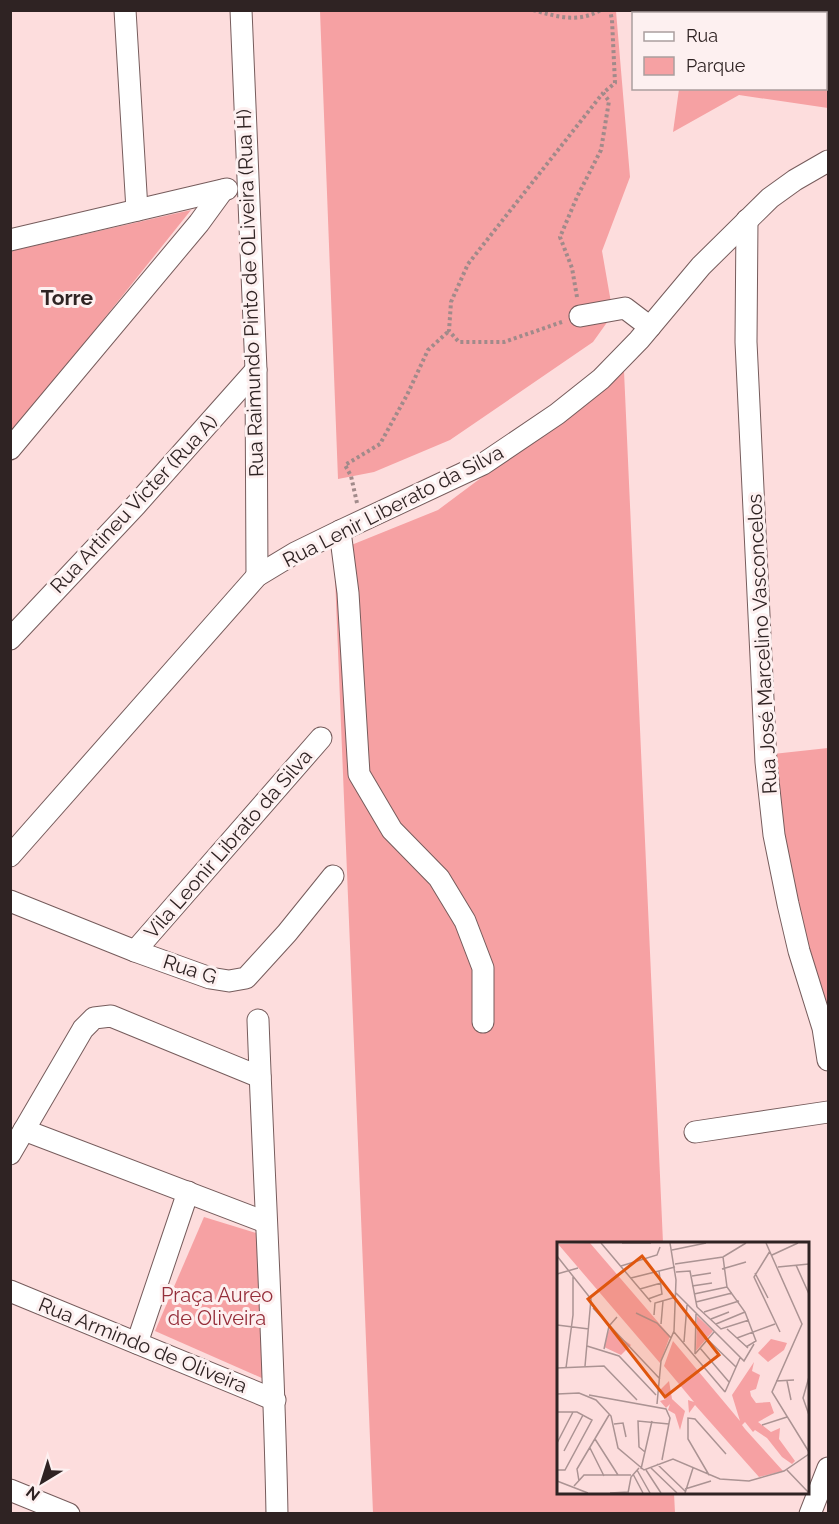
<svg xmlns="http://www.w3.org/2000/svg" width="839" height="1524" viewBox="0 0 839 1524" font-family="Raleway,sans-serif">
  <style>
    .green { fill: #f6a1a3 }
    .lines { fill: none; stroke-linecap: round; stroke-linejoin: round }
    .minor-casing { stroke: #765c5c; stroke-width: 23 }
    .path { stroke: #a18a8a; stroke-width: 4; stroke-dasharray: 3 3; stroke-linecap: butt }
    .minor { stroke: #fff; stroke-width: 21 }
    .labels { text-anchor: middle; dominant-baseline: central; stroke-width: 6; stroke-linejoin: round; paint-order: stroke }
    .street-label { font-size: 20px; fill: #2f2323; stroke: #fdf0f0 }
    .park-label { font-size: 20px; fill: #952e3a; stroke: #fdf0f0 }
    .neighbourhood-label { font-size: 21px; font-weight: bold; fill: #2f2323; stroke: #fdf0f0 }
    .inset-road { fill: none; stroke: #ab9393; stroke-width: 1.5 }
    .view { fill: #df560d; fill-opacity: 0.15; stroke: #df560d; stroke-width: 3 }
    .inset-edge { fill: none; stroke: #2f2323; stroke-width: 3 }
  </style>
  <rect width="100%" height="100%" fill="#fddddd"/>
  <g class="green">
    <polygon points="320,11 616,11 630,177 602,251 613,314 593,342 450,440 374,472 338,479"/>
    <polygon points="751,11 828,11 826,58 828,70 828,108 739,95 673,132 679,89 826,88 826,14 747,13"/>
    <polygon points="191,210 11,435 11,251"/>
    <polygon points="624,371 663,1243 558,1244 558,1492 674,1493 675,1513 373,1513 334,552 438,510"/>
    <polygon points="828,748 828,1036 775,812 773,754"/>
    <polygon points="204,1217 266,1236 264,1379 155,1331"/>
  </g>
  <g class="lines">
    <g class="minor-casing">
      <g id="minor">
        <polyline points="125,10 137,210"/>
        <polyline points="241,10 256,370 257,576"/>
        <polyline points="747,220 746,342 766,762 774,835 788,904 799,951 823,1028 828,1060"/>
        <polyline points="10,240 227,189"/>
        <polyline points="580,316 625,308 650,327"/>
        <polyline points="10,449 199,223 223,190"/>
        <polyline points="340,531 348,593 359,774 392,830 439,878 465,921 483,968 483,1022"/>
        <polyline points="10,639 136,505 256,370"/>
        <polyline points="10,856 257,576 295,553 340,531 483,464 557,414 601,379 639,340 701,266 770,198 795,180 828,161"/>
        <polyline points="10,901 135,951 210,978 229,981 246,978 287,933 333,876"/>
        <polyline points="135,951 321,738"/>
        <path d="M 258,1020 C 264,1185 274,1349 277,1514"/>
        <polyline points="24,1130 265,1222"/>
        <polyline points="695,1132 828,1112"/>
        <polyline points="10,1154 83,1029 94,1018 111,1016 260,1077"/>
        <polyline points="10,1291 275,1400"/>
        <polyline points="137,1343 188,1192"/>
        <polyline points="10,1490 69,1514"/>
        <polyline points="810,1514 828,1468"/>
      </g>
    </g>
    <g class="path">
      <path d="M 533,10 C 558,17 578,23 601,10"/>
      <polyline points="577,297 572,268 560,237 577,197 601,150 609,101 603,93 615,83 612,20 610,10"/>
      <polyline points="562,322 504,342 459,342 449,331 451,302 468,264 603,93"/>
      <polyline points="357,503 351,476 345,465 380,444 407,395 428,350 449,331"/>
    </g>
    <use href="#minor" class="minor"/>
  </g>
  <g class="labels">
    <g class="street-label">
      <text transform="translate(250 293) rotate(-92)">Rua Raimundo Pinto de OLiveira (Rua H)</text>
      <text transform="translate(134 504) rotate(-47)">Rua Artineu Victer (Rua A)</text>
      <text transform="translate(393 506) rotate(-27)">Rua Lenir Liberato da Silva</text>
      <text transform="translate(762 644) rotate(-93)">Rua José Marcelino Vasconcelos</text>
      <text transform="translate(228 844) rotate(-49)">Vila Leonir Librato da Silva</text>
      <text transform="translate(190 969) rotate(18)">Rua G</text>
      <text transform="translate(143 1345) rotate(22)">Rua Armindo de Oliveira</text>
    </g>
    <g class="park-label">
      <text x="217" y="1295">Praça Aureo<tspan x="217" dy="23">de Oliveira</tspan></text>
    </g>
    <g class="neighbourhood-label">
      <text x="67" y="297">Torre</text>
    </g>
  </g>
  <g transform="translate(557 1242)">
    <rect width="252" height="252" fill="#fddddd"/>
    <path d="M 33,1 L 113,94 L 103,121 L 1,2 ZM 140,74 L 156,89 L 139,109 ZM 52,87 L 74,103 L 64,113 L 47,105 ZM 214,97 L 230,101 L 227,108 L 211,120 L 201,111 ZM 116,99 L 183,179 L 175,153 L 197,120 L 195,129 L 203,133 L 199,147 L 193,149 L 194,154 L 199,161 L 213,160 L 217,171 L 201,180 L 214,190 L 223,186 L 222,197 L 238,219 L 235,222 L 225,215 L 210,196 L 198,188 L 196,190 L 188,180 L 185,183 L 188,187 L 226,229 L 202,235 L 138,163 L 132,171 L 131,158 L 137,160 L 107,124 ZM 112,139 L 115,157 L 128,169 L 123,188 L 118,172 L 111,168 L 113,162 L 109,166 L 103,159 L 109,157 L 103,148 Z" fill="#f6a1a3"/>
    <path class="inset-road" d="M 44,1 L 94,60M 65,1 L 94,1M 209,1 L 245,82 L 215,150 L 252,210M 115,8 L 149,1M 213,9 L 197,35 L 223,90M 215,13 L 241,1M 0,14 L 34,57 L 28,124M 166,15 L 170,45 L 188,70 L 199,99 L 189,105M 118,22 L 166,15 L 189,1M 239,23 L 252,52M 64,24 L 100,13 L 103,5M 221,25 L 252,22M 165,27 L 189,20M 119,30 L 133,29 L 140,65M 198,31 L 211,56M 0,32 L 21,26M 135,34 L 154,31M 74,36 L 118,25M 135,44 L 155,41M 83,47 L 104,41M 119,51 L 187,119 L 197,102M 137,52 L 170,45M 91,57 L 105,52 L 102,29M 139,60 L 175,51M 140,65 L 164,87 L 192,78M 36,66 L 103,137M 147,70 L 182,59M 79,71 L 100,81 L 114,96M 97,73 L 98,61 L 119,55M 154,77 L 172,70M 104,82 L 106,59M 159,82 L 188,70M 0,83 L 32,87M 170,87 L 191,106M 117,90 L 168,150M 180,96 L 218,82M 150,97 L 179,125M 127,100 L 130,63M 30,104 L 62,114 L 99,153M 143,106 L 172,140M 47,107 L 52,84 L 60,75M 138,112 L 139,72M 138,112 L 157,90M 0,126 L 47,124 L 80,158M 9,126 L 16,73 L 16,35M 252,135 L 246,156 L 252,173M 219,139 L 237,138M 230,139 L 234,158M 168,150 L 183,116M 0,152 L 22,151 L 39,158 L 54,174 L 61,206 L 87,228 L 116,217 L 163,237 L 192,239 L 227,229 L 252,212M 32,153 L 109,167 L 113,176 L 105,218M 100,162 L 104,119 L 117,89 L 119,38 L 113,1M 0,170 L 20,170 L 35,178 L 8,228 L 0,228M 57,182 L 66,181 L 69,195M 205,183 L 230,175M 38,197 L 61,233M 0,201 L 16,170M 33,206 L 47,234M 7,209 L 26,173M 88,210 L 82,205 L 81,179 L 112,182M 100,222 L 128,249M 94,226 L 120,251M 84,227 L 95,179M 80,228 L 93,251M 89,228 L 104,251M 230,228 L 252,251M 76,232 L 86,251M 152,233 L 131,197 L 131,176 L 138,177 L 169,212M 0,239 L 31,251M 22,239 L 20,227 L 52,173M 17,244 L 27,233 L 74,233M 128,247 L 154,239M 53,251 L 72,250M 71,251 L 74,235 L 82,226M 128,251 L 136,226"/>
    <path class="view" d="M 85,14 L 162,113 L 108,155 L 31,57 Z"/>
    <rect width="252" height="252" class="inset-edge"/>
  </g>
  <rect width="839" height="1524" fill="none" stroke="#2f2323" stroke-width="24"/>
  <rect x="632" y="12" width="195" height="78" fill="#fdf0f0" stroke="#ab9e9e" stroke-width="1.5"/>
  <rect x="644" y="32" width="30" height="9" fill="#ffffff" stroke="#ab9e9e" stroke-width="1.5"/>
  <text x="686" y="42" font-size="18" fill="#2f2323">Rua</text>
  <rect x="644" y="57" width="30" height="18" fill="#f6a1a3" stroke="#ab9e9e" stroke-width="1.5"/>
  <text x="686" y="72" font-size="18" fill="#2f2323">Parque</text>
  <g transform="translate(42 1482) rotate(218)" stroke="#fdf0f0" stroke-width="4.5" paint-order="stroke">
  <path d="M0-4.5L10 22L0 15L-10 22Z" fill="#2f2323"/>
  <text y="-9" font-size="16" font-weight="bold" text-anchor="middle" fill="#2f2323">N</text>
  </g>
</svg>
